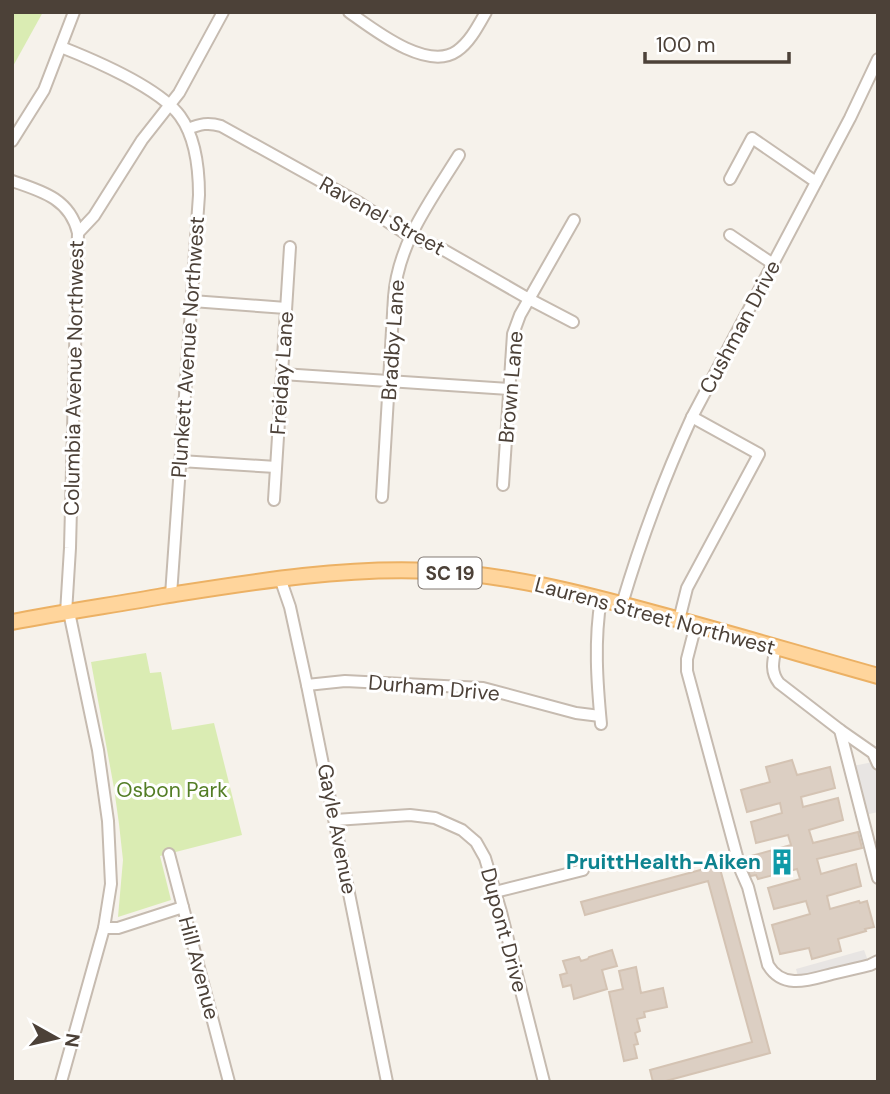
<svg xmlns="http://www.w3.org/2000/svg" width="890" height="1094" viewBox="0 0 890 1094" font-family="'DM Sans',sans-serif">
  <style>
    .green { fill: #daecb3 }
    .parking { fill: #e8e5e3 }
    .building { fill: #dccfc3; stroke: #d4c3b3; stroke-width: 2 }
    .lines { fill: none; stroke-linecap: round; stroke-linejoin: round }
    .minor-casing { stroke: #c6bbb0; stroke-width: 14 }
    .major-casing { stroke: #ecb164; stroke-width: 18 }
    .minor { stroke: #fff; stroke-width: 10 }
    .major { stroke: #ffd59c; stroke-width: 14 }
    .labels { text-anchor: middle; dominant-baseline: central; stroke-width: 6; stroke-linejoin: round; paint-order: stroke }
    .shield { fill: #fff; stroke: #827a74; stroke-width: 2 }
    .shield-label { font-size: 19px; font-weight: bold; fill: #4c4138 }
    .street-label { font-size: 21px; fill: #4c4138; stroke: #fff }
    .park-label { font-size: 21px; fill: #537d25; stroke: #fff }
    .culture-label { font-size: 21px; font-weight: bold; fill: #0d838f; stroke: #fff; text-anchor: end }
  </style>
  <rect width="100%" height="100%" fill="#f6f2eb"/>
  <g class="green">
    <polygon points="12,12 43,12 12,68"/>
    <polygon points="146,653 150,673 161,672 172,730 214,723 242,835 160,856 171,900 118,917 123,860 119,824 114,788 91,662"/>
  </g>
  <g class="parking">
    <polygon points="878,761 878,812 856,817 843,768"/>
    <polygon points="864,950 871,969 801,987 796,969"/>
  </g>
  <g class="building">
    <polygon points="792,760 797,775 830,767 835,788 801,797 803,807 838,798 843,820 809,830 813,843 858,832 862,848 817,859 821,874 856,864 861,886 827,896 830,909 859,901 860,903 867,901 874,927 865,929 866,931 838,939 841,951 812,959 809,948 780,954 772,925 810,914 806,901 774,909 768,888 800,879 797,869 758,879 756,875 750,876 744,858 791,845 788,835 756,843 751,822 782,813 780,803 747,812 741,790 770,782 766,767"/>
    <polygon points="719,865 770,1053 662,1082 653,1082 650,1070 752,1042 708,881 585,915 581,902"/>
    <polygon points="612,950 617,966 602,970 607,989 574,999 571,985 563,987 560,975 567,973 563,961 579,957 581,961 588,959 589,957"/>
    <polygon points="636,967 641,993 663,988 667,1007 644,1012 645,1017 637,1019 640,1031 635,1033 638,1044 634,1045 637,1058 624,1061 609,992 623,989 619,971"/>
  </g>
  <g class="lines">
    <g class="minor-casing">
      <g id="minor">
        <path d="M 349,12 C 373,29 427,72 457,51 C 470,42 478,26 486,12"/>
        <path d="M 61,47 C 94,60 159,88 180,116 C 196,138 199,168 199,195 L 171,595"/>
        <path d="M 188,129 C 200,124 208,122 221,126 L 358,202 L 409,236 L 442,249 L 529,299 L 573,322"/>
        <polyline points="12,141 44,90 74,12"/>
        <polyline points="730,179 752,138 816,182"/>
        <path d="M 12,181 C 42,191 70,199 78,233 L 70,548 L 66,613"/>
        <polyline points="78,233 94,216 142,140 179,93 223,12"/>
        <polyline points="730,235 773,264"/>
        <polyline points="192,301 286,308"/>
        <polyline points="282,374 509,389"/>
        <polyline points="180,461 276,467"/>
        <polyline points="503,485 513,334 520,315 574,220"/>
        <path d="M 382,497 L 394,297 C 398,243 431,200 459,155"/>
        <polyline points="274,500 290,247"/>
        <polyline points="280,578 290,607 307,685 387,1082"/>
        <path d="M 622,604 C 641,540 664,478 692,417 L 850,118 L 878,59"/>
        <polyline points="679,620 687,588 759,454 692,417"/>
        <path d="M 696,624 L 687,659 L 687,671 L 741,871 L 748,887 L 768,965 C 783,990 809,980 832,974 C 845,971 858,968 870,965 L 878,961"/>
        <path d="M 776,647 C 773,661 770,671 779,683 L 840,730 L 873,753 L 878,764"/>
        <polyline points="307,685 345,681 483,688 576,713 600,716"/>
        <path d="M 601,724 C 597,682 594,640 601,599"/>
        <polyline points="840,730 878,878"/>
        <polyline points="335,820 410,815 435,818 462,830 476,842 485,858 501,912 544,1082"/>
        <polyline points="169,854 229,1082"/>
        <polyline points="495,892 583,870"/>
        <polyline points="104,928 118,928 183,907"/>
        <polyline points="61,1082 104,928 111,884 108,821 98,750 69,612"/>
      </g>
    </g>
    <g class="major-casing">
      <path id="major" d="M 12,622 C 62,612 113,605 163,596 C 252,582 341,567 431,571 C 507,574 581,593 654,613 C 729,633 803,655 878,676"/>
    </g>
    <use href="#minor" class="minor"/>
    <use href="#major" class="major"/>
  </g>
  <defs>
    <g id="building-bare" transform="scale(2.1)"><path d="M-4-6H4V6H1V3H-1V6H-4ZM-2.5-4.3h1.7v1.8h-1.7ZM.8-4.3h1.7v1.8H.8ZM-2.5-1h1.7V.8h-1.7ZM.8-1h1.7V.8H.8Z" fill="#0f9aa8" stroke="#fff" stroke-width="2.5" paint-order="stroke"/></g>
  </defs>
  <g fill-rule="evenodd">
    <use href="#building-bare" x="782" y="862"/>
  </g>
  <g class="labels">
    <rect class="shield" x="418.5" y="557.5" width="63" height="31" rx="5"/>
    <g class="shield-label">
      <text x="450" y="573">SC 19</text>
    </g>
    <g class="street-label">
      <text transform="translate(382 216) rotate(29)">Ravenel Street</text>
      <text transform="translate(740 327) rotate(-62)">Cushman Drive</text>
      <text transform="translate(393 340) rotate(-86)">Bradby Lane</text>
      <text transform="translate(188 347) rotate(-86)">Plunkett Avenue Northwest</text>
      <text transform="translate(282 373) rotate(-86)">Freiday Lane</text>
      <text transform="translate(74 378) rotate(-89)">Columbia Avenue Northwest</text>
      <text transform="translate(511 387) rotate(-85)">Brown Lane</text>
      <text transform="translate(655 616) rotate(15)">Laurens Street Northwest</text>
      <text transform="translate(434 688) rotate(5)">Durham Drive</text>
      <text transform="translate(337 829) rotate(79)">Gayle Avenue</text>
      <text transform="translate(504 930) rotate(75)">Dupont Drive</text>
      <text transform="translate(199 968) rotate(75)">Hill Avenue</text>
    </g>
    <g class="park-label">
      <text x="172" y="790">Osbon Park</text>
    </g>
    <g class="culture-label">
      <text x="761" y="862">PruittHealth-Aiken</text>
    </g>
  </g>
  <rect width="890" height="1094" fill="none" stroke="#4c4138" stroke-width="28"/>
  <g transform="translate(56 1038) rotate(98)" stroke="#ffffff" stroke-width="5" paint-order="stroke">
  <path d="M0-5L12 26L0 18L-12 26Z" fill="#4c4138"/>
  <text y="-10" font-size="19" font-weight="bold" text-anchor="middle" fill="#4c4138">N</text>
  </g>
  <path d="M645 52v10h144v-10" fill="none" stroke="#4c4138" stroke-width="3.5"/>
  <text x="656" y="52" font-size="21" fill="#4c4138" stroke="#ffffff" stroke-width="5" paint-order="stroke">100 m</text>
</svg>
